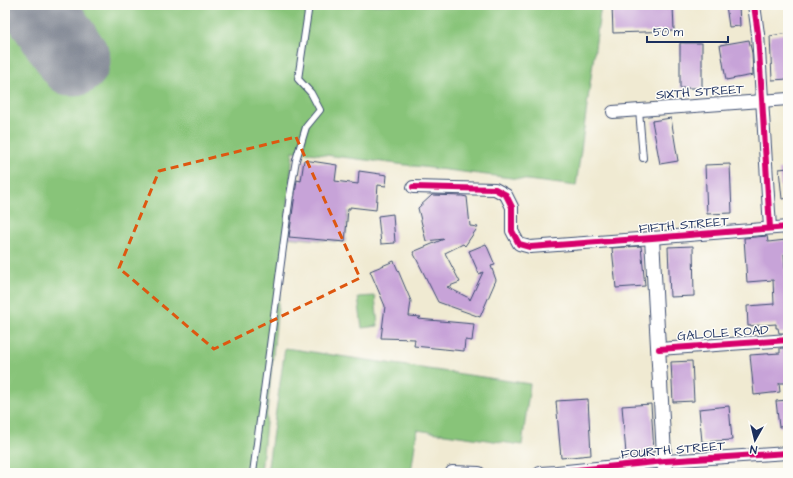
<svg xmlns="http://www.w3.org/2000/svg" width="793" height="478" viewBox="0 0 793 478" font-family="'Architects Daughter',sans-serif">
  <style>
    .green { fill: #88c479; stroke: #527a6c }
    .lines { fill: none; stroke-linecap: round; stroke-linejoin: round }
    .runway { stroke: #868c98; stroke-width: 73 }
    .building { fill: #c7a3d8 }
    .service-casing { stroke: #3b4b6f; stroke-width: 8 }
    .minor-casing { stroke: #3b4b6f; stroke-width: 14 }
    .tertiary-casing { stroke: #3b4b6f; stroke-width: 16 }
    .service { stroke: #fff; stroke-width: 6 }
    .minor { stroke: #fff; stroke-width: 12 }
    .tertiary { stroke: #fff; stroke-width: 14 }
    .cycleway-casing { stroke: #fdfcf7; stroke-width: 8 }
    .cycleway { stroke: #d6006c; stroke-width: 6 }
    .marked { fill: none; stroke: #de5710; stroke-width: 3; stroke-dasharray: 8 5; stroke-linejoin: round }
    .labels { text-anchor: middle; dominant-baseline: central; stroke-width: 3; stroke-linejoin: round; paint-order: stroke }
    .street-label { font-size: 13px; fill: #1b2f5e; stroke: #fdfcf7 }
  </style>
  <rect width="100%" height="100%" fill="#fdfcf7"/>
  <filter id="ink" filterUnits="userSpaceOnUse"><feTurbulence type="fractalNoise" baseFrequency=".025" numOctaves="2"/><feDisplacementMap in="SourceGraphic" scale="8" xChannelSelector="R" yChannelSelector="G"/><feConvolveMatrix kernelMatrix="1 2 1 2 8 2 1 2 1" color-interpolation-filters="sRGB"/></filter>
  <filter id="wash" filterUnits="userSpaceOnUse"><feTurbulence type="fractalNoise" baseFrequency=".012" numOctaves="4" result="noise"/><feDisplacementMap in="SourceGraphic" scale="16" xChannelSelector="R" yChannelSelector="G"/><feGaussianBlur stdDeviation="0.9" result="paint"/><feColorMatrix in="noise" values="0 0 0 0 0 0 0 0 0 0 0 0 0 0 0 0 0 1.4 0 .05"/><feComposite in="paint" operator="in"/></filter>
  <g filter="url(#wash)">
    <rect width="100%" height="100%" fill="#f0ead2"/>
    <g class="green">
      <polygon points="5,5 601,5 576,186 293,151 288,206 348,211 345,242 285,237 261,473 5,473"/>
      <polygon points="375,296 378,326 362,328 358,297"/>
      <polygon points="285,348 530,384 522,445 417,430 411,473 267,473"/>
    </g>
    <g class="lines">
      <polyline class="runway" points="37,5 74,60"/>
    </g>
    <g id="blocks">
      <g class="building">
        <polygon points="612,5 673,5 674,31 613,33"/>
        <polygon points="726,5 739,5 740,26 729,27"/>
        <polygon points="788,33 788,79 772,80 770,36"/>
        <polygon points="749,40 752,53 753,75 726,80 720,45"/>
        <rect x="680" y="43" width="22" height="45"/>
        <polygon points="671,118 678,161 660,164 652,121"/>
        <polygon points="304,160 337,165 335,181 358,184 359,171 387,175 386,186 378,185 376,210 350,207 350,209 348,209 345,242 289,237 297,180 301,181"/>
        <polygon points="730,164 732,213 707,214 705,165"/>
        <polygon points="788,168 788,198 782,199 779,169"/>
        <polygon points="432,195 462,196 467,197 470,226 478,227 465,246 463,244 445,253 460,282 447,287 469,298 470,300 483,272 479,274 469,251 486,244 495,265 491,266 496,280 480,317 438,302 413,252 444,239 426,241 418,208"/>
        <polygon points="393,214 395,243 381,244 378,216"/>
        <polygon points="767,236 768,242 786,240 787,254 784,254 786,281 788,281 788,333 779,333 778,328 776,328 776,324 748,326 747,306 774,304 773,280 747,282 744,238"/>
        <polygon points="641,246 645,286 616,288 612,248"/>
        <polygon points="693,246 694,296 670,297 668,247"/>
        <polygon points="394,261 411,301 409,316 421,317 418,319 474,324 472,341 465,340 464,351 414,346 415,339 381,338 385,306 370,271"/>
        <polygon points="780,348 788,348 788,383 779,383 780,392 754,395 750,355 780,353"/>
        <polygon points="692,361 694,401 673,402 671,362"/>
        <polygon points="588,399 591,455 561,458 556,401"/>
        <polygon points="788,400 788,426 779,427 776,401"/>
        <polygon points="651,404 654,452 626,454 622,406"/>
        <polygon points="729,406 732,440 702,442 699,409"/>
      </g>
    </g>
  </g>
  <g filter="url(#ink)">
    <use href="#blocks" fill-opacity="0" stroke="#3b4b6f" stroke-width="1"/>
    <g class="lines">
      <g class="service-casing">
        <g id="service">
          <polyline points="639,110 643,158"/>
          <polyline points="253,473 290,195 296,160 306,127 320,110 311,93 298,79 309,5"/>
        </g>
      </g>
      <g class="minor-casing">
        <g id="minor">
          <polyline points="754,5 758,34 770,228"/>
          <polyline points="613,112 788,99"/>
          <polyline points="413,187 495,189 506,195 512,207 512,231 519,244 530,247 652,238 788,227"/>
          <polyline points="659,349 788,340"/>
          <polyline points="452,472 479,473"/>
          <polyline points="540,473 557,472 665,461 788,453"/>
        </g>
      </g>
      <g class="tertiary-casing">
        <polyline id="tertiary" points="652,238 665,473"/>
      </g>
      <use href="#service" class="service"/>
      <use href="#minor" class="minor"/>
      <use href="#tertiary" class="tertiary"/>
      <g class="cycleway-casing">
        <g id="cycleway">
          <polyline points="754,5 758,34 770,228"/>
          <polyline points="413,187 495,189 506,195 512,207 512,231 519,244 530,247 652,238 788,227"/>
          <polyline points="659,349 788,340"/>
          <polyline points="540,473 557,472 665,461 788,453"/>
        </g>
      </g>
      <use href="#cycleway" class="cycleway"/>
    </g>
  </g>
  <path class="marked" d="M 296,137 L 360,278 L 214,349 L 119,268 L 159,171 Z"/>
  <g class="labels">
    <g class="street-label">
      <text transform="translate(700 92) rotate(-4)">SIXTH STREET</text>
      <text transform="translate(684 225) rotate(-5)">FIFTH STREET</text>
      <text transform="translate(723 333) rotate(-4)">GALOLE ROAD</text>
      <text transform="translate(673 450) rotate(-5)">FOURTH STREET</text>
    </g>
  </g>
  <rect width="793" height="478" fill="none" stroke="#fdfcf7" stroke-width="20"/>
  <g transform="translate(755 440) rotate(188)" stroke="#fdfcf7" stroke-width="3" paint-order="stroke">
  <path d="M0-3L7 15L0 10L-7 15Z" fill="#1b2f5e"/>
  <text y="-6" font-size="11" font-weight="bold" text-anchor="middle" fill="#1b2f5e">N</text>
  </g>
  <path d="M647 36v6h81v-6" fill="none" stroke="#1b2f5e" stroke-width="2"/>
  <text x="653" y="36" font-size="12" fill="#1b2f5e" stroke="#fdfcf7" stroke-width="3" paint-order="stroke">50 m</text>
</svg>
